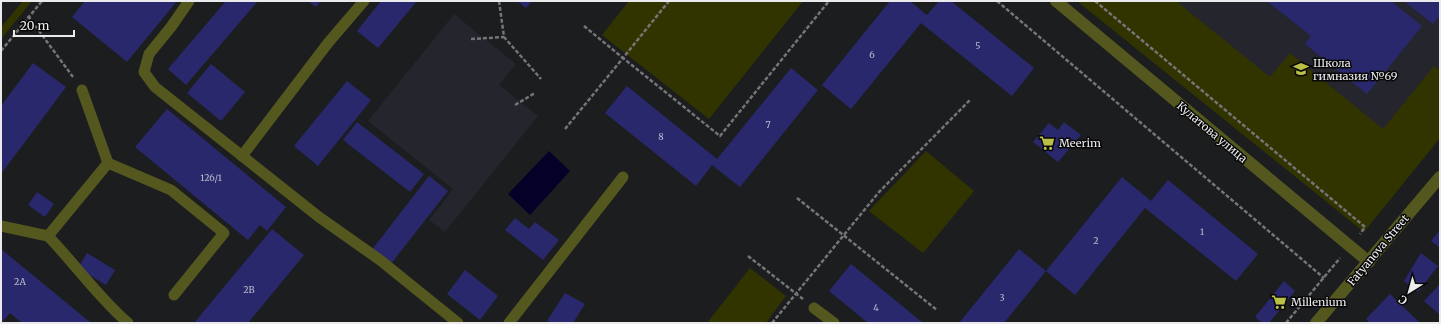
<svg xmlns="http://www.w3.org/2000/svg" width="1441" height="324" viewBox="0 0 1441 324" font-family="Merriweather,serif">
  <style>
    .built { fill: #24252d }
    .green { fill: #323400 }
    .water { fill: #050028 }
    .building { fill: #2a286c }
    .lines { fill: none; stroke-linecap: round; stroke-linejoin: round }
    .path { stroke: #757577; stroke-width: 2.5; stroke-dasharray: 4 2; stroke-linecap: butt }
    .lane { stroke: #54571e; stroke-width: 11 }
    .street { stroke: #54571e; stroke-width: 12 }
    .labels { text-anchor: middle; dominant-baseline: central; stroke-width: 3; stroke-linejoin: round; paint-order: stroke }
    .number-label { font-size: 9px; fill: #bbbacd }
    .poi-label { font-size: 11px; fill: #ebebed; stroke: #070708; text-anchor: start }
    .street-label { font-size: 11px; fill: #ebebed; stroke: #070708 }
  </style>
  <rect width="100%" height="100%" fill="#1c1d1f"/>
  <g class="built">
    <polygon points="1077,1 1440,1 1440,137 1364,232"/>
    <polygon points="454,14 516,64 499,85 538,116 445,232 429,220 453,189 368,121"/>
  </g>
  <g class="green">
    <polygon points="23,1 32,1 1,39 1,27"/>
    <polygon points="629,1 803,1 709,119 602,35"/>
    <polygon points="1077,1 1176,1 1270,77 1290,53 1383,129 1434,66 1440,70 1440,138 1364,232"/>
    <polygon points="926,151 974,191 923,253 869,211"/>
    <polygon points="750,268 786,296 766,323 707,323"/>
  </g>
  <polygon class="water" points="549,151 570,171 530,215 508,194"/>
  <g class="building">
    <polygon points="85,1 177,1 127,62 72,17"/>
    <polygon points="226,1 258,1 186,85 168,69"/>
    <polygon points="308,1 321,1 316,7"/>
    <polygon points="381,1 417,1 378,48 357,31"/>
    <polygon points="517,1 532,1 526,8"/>
    <polygon points="890,1 910,1 927,15 939,1 951,1 1034,68 1012,96 921,23 851,109 822,85"/>
    <polygon points="1267,1 1391,1 1422,26 1367,94 1305,44 1311,36"/>
    <polygon points="1404,1 1440,1 1440,16 1433,24"/>
    <polygon points="33,63 66,87 1,174 1,106"/>
    <polygon points="211,64 245,92 221,121 187,93"/>
    <polygon points="791,68 818,90 740,187 712,165 696,186 605,113 627,86 717,159"/>
    <polygon points="347,81 371,100 318,166 294,146"/>
    <polygon points="167,109 286,207 267,231 260,225 248,240 135,147"/>
    <polygon points="357,122 424,174 410,192 343,140"/>
    <polygon points="1064,122 1081,135 1058,162 1033,142 1049,123 1058,130"/>
    <polygon points="429,176 448,191 390,265 371,251"/>
    <polygon points="1122,177 1151,201 1168,180 1258,254 1236,281 1145,208 1075,295 1046,271 1004,323 959,323 1019,249 1046,271"/>
    <polygon points="37,192 54,204 45,217 28,205"/>
    <polygon points="515,218 529,229 535,222 559,240 543,260 505,230"/>
    <polygon points="272,229 304,255 248,323 194,323"/>
    <polygon points="1440,230 1440,248 1431,241"/>
    <polygon points="1,249 91,323 22,323 10,313 2,322 1,321"/>
    <polygon points="87,253 115,270 106,285 78,268"/>
    <polygon points="1421,253 1438,266 1418,292 1404,281"/>
    <polygon points="851,264 923,323 868,323 829,291"/>
    <polygon points="465,270 498,296 480,320 447,294"/>
    <polygon points="1284,281 1295,291 1269,323 1262,323 1255,317"/>
    <polygon points="1440,284 1440,315 1424,301"/>
    <polygon points="565,293 585,304 573,323 551,323 547,321"/>
    <polygon points="1390,294 1420,323 1370,323 1366,319"/>
  </g>
  <g class="lines">
    <g class="path">
      <polyline points="499,1 504,37 541,79"/>
      <polyline points="997,1 1324,278"/>
      <polyline points="1095,1 1365,227 1360,234"/>
      <polyline points="28,16 73,77"/>
      <polyline points="584,26 623,58 669,1"/>
      <polyline points="471,39 504,37"/>
      <polyline points="1,51 42,1"/>
      <polyline points="515,105 535,93"/>
      <polyline points="565,129 623,58 720,136 829,1"/>
      <polyline points="797,198 937,310"/>
      <polyline points="748,256 803,299"/>
      <polyline points="772,323 879,192 970,100"/>
      <polyline points="1286,323 1340,258"/>
    </g>
    <g class="lane">
      <polyline points="189,1 171,27 149,54 144,72 155,87 319,217 380,260 458,323"/>
      <polyline points="242,156 328,43 364,1"/>
      <polyline points="108,163 171,190 224,233 174,295"/>
      <polyline points="1,226 48,236 108,163 82,90"/>
      <path d="M 48,236 C 75,264 98,297 128,323"/>
      <polyline points="814,308 834,323"/>
      <polyline points="509,323 623,177"/>
    </g>
    <g class="street">
      <polyline points="1056,1 1369,262"/>
      <polyline points="1316,323 1440,177"/>
    </g>
  </g>
  <defs>
    <g id="school-bare" transform="scale(1.2)"><path d="M0-5L7-2L0 1L-7-2ZM-4 1L0 2.5L4 1V4Q0 6-4 4Z" fill="#bac045" stroke="#070708" stroke-width="2.5" paint-order="stroke"/></g>
    <g id="supermarket-bare" transform="scale(1.2)"><path d="M-6-5.5h2.5l.6 2H6L4.5 2H-2.5L-4.4-4H-6ZM-1.5 3.2a1.3 1.3 0 1 0 .1 0ZM3 3.2a1.3 1.3 0 1 0 .1 0Z" fill="#bac045" stroke="#070708" stroke-width="2.5" paint-order="stroke"/></g>
  </defs>
  <g fill-rule="evenodd">
    <use href="#school-bare" x="1301" y="69"/>
    <use href="#supermarket-bare" x="1047" y="143"/>
    <use href="#supermarket-bare" x="1279" y="302"/>
  </g>
  <g class="labels">
    <g class="number-label">
      <text x="978" y="45">5</text>
      <text x="872" y="54">6</text>
      <text x="768" y="124">7</text>
      <text x="661" y="136">8</text>
      <text x="211" y="177">126/1</text>
      <text x="1202" y="231">1</text>
      <text x="1096" y="240">2</text>
      <text x="20" y="281">2А</text>
      <text x="249" y="289">2В</text>
      <text x="1002" y="297">3</text>
      <text x="876" y="307">4</text>
    </g>
    <g class="poi-label">
      <text x="1313" y="63">Школа<tspan x="1313" dy="13">гимназия №69</tspan></text>
      <text x="1059" y="143">Meerim</text>
      <text x="1291" y="302">Millenium</text>
    </g>
    <g class="street-label">
      <text transform="translate(1212 132) rotate(40)">Кулатова улица</text>
      <text transform="translate(1378 250) rotate(-50)">Fatyanova Street</text>
    </g>
  </g>
  <rect width="1441" height="324" fill="none" stroke="#ebebed" stroke-width="4"/>
  <g transform="translate(1409 292) rotate(217)" stroke="#070708" stroke-width="3" paint-order="stroke">
  <path d="M0-3L7 15L0 10L-7 15Z" fill="#ebebed"/>
  <text y="-6" font-size="11" font-weight="bold" text-anchor="middle" fill="#ebebed">С</text>
  </g>
  <path d="M14 30v6h60v-6" fill="none" stroke="#ebebed" stroke-width="2"/>
  <text x="20" y="30" font-size="12" fill="#ebebed" stroke="#070708" stroke-width="3" paint-order="stroke">20 m</text>
</svg>
